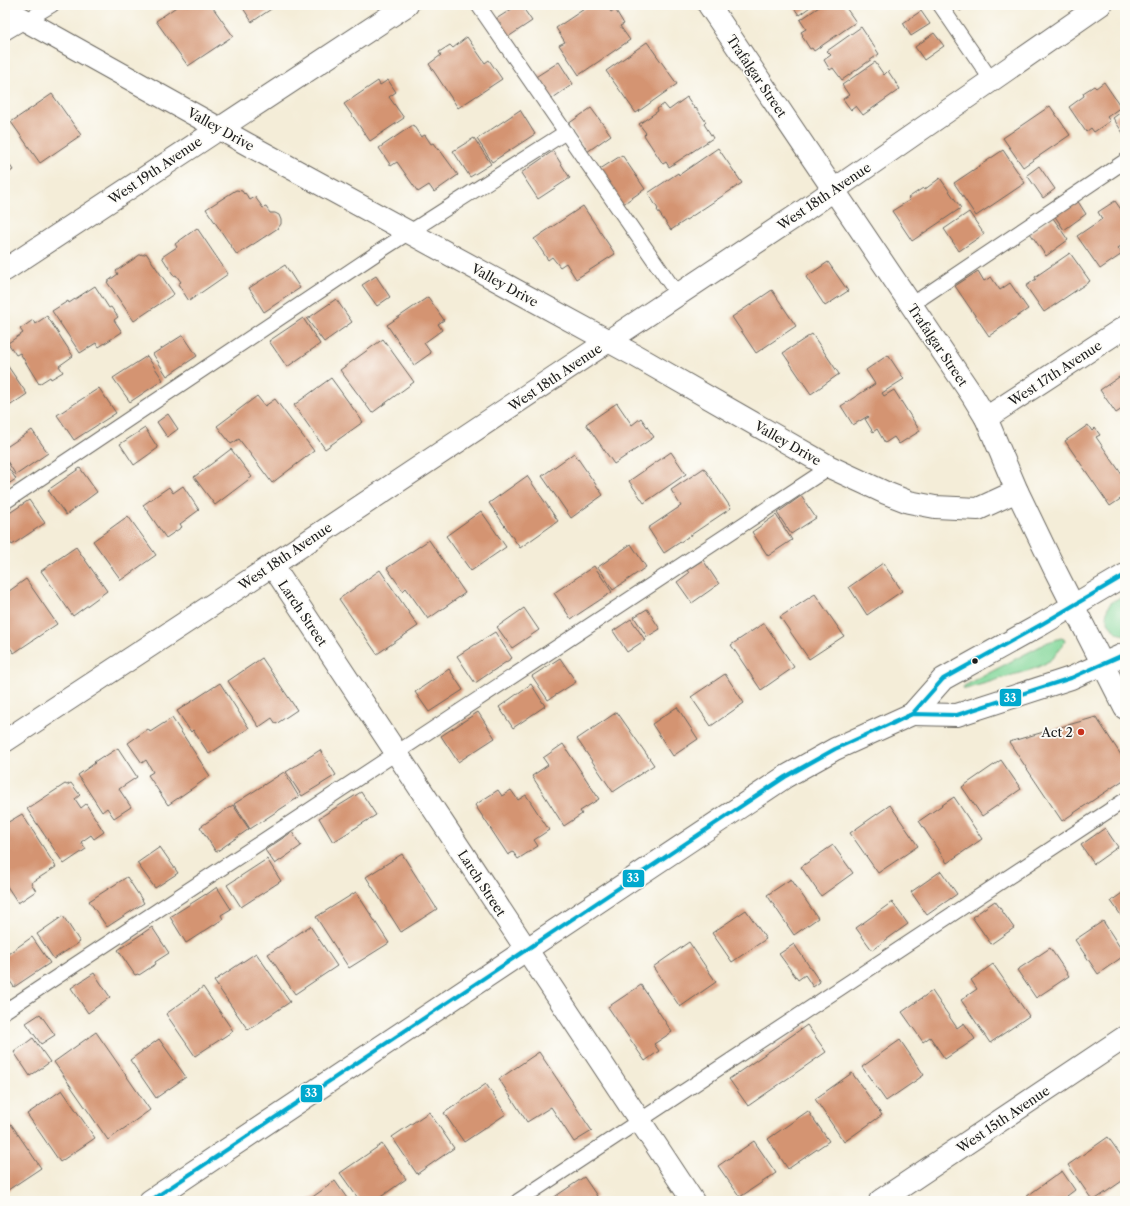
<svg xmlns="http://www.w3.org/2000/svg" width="1130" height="1206" viewBox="0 0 1130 1206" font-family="'Libre Caslon Text',serif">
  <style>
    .green { fill: #83d79a; stroke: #507a5b }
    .building { fill: #d49472 }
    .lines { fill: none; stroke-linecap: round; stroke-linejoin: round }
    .service-casing { stroke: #68655e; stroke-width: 16 }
    .minor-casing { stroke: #68655e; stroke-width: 24 }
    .secondary-casing { stroke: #68655e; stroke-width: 24 }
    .service { stroke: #fff; stroke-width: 14 }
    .minor { stroke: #fff; stroke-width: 22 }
    .secondary { stroke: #fff; stroke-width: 22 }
    .bus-1-casing { stroke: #fdfcf7; stroke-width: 7 }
    .bus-1 { stroke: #00a9ce; stroke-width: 4 }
    .bus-dot { fill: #1c1c1c; stroke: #fdfcf7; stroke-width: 1.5 }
    .poi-dot { fill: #c8321e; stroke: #fdfcf7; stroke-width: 1.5 }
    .labels { text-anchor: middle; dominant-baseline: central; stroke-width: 3.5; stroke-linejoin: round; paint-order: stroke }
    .street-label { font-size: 13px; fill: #1c1c1c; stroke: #fdfcf7 }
    .poi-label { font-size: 13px; fill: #1c1c1c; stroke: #fdfcf7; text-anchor: end }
    .line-badge { stroke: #fdfcf7; stroke-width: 1.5 }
    .badge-label { font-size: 11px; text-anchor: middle; font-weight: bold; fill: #fff }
  </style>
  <rect width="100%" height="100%" fill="#fdfcf7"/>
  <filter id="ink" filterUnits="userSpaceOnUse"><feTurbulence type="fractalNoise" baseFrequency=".025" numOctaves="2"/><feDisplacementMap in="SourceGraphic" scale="8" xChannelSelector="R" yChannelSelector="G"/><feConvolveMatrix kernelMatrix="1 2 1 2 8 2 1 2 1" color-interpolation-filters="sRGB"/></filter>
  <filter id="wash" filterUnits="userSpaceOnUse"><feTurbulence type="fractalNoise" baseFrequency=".012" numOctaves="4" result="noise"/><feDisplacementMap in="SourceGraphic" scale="16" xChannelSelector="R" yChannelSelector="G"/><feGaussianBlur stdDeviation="0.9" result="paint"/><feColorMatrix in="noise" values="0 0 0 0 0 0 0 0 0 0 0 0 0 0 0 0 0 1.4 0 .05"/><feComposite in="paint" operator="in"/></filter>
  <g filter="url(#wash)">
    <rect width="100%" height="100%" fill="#f4edd8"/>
    <g class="green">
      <path d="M 1125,594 L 1125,635 C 1111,633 1100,615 1111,603 C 1115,600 1121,597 1125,594 Z"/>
      <path d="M 1061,638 L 1064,639 L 1065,641 C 1055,657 1051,662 1033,669 L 966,689 L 963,688 L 964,686 L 1048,642 Z"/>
    </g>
    <g id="blocks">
      <g class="building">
        <polygon points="179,5 211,5 233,36 188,66 156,21"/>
        <polygon points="241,5 277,5 252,22"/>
        <polygon points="518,5 521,5 532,21 508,37 496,19"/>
        <polygon points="590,5 606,5 611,12 615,9 624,24 620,26 630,40 579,75 559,45 565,42 556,28"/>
        <polygon points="792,5 813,5 799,15"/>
        <polygon points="822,5 844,5 856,22 814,51 812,48 810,49 802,36 803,35 801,32 806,29 800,20"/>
        <polygon points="956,5 970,5 960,11"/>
        <polygon points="921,11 930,24 911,36 903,23"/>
        <polygon points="861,27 879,54 842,80 833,68 830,70 824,60 831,55 827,51"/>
        <polygon points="934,33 944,46 924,60 915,47"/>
        <polygon points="467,37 485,63 489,60 502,79 458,108 429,64 441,55 439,52 450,45 453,48"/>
        <polygon points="647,42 677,84 636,113 606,71"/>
        <polygon points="559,62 573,84 550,100 534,78"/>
        <polygon points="875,62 884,75 888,71 900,89 863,115 856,106 851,110 843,99 849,95 842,85"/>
        <polygon points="388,80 396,92 389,97 404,118 370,141 344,104 378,81 380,85"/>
        <polygon points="1104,82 1121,107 1107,117 1110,121 1094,132 1091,128 1086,132 1069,107 1084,96 1083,93 1094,86 1096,88"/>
        <polygon points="52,94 81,135 40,163 11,122"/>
        <polygon points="687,97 695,109 696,108 706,122 704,124 713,138 669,167 666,162 663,164 644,135 646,133 639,124 658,111 657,109 664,104 669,110"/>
        <polygon points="1050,106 1070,135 1023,167 1003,138"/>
        <polygon points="591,108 611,135 587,152 568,124"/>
        <polygon points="1125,109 1125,136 1113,118"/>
        <polygon points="520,110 535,134 492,162 477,139"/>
        <polygon points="413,125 421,137 425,135 431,144 433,143 438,150 439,149 458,175 434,192 429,185 418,192 397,162 391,166 379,148"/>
        <polygon points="474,138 491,164 470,177 453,151"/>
        <polygon points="718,148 742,183 671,230 657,210 658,209 648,193 678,173 679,175"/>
        <polygon points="1003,150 1025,183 976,216 954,183"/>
        <polygon points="553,151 570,178 538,199 521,173"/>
        <polygon points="622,155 645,189 620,206 597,171"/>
        <polygon points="5,158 13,170 5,175"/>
        <polygon points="1039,166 1055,189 1043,198 1027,175"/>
        <polygon points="940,178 961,208 912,241 892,211 910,200 908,198 923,188 924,190"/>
        <polygon points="236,190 242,191 244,194 245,193 250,200 255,197 263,208 266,207 270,213 275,213 279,215 281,220 281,224 278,228 237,255 206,209"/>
        <polygon points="1077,200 1086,214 1064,230 1054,215"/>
        <polygon points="1115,201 1125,215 1125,243 1118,248 1122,254 1100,269 1077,236 1102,219 1098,212"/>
        <polygon points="583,206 615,254 576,279 566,263 560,267 552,257 548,260 534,239"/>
        <polygon points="969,212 984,234 959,251 944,229"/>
        <polygon points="1053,218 1068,240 1046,256 1030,233"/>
        <polygon points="197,228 228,274 189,301 178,284 181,282 176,275 174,276 162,257 177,247 175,244"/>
        <polygon points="146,253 174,294 134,321 107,282 118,274 116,271 141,254 143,255"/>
        <polygon points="1070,253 1090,281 1044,312 1026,286 1036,279 1035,277"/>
        <polygon points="828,262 848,291 825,306 806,277"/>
        <polygon points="285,265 300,288 264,312 249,288"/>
        <polygon points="978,271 984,281 991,277 1000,290 1010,283 1028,309 989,336 955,286"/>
        <polygon points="376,276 390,297 377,306 362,285"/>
        <polygon points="95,286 109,308 111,307 118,317 114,320 122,332 99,347 96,343 80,353 52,311 68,301 69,303"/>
        <polygon points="772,290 796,326 756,353 732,317"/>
        <polygon points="428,297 444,320 438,324 442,330 424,343 431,353 414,365 387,325"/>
        <polygon points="336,299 352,322 324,342 307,319"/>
        <polygon points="47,316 73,356 59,366 63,372 51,379 50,377 39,384 20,353 16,355 8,343 23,333 20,329 33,320 35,324"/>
        <polygon points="303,318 320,344 287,367 269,341"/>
        <polygon points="812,334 839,374 811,394 783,353"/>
        <polygon points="183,335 197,356 167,376 153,354"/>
        <polygon points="383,339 414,382 372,413 340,370"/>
        <polygon points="888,355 904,379 882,393 884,396 894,390 920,431 899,444 894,437 885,443 877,429 873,432 865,419 869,417 868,416 853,425 841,406 875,384 866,370"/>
        <polygon points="147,356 163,380 130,402 113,378"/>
        <polygon points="5,362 27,394 5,409"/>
        <polygon points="1125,373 1125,407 1116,413 1100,390"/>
        <polygon points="331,378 363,422 325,449 294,405"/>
        <polygon points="99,388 116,413 74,440 57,415"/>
        <polygon points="257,396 265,406 275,399 314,451 272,483 239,439 231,444 217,426"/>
        <polygon points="617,403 632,425 641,418 654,437 614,464 586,424"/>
        <polygon points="168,414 178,429 167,437 157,422"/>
        <polygon points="1088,425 1092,431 1095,428 1100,435 1096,437 1125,479 1125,496 1110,506 1065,441"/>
        <polygon points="145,428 158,448 134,465 120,444"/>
        <polygon points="32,430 48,453 16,475 5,458 5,448"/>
        <polygon points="231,449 252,477 215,505 194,477"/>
        <polygon points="671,452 686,474 644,503 629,481"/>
        <polygon points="574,453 603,495 571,518 542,476"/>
        <polygon points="5,463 16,479 5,486"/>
        <polygon points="80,468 97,492 66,515 48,490"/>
        <polygon points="704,468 731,508 664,553 648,528 681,506 671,490"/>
        <polygon points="527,476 558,521 520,548 489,503"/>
        <polygon points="183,486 199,510 180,524 182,527 166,538 143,505 169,487 173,493"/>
        <polygon points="801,496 816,518 791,534 777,513"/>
        <polygon points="29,500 45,523 12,545 5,535 5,516"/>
        <polygon points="481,511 506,547 471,571 446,536"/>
        <polygon points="776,515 792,540 768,556 752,532"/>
        <polygon points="128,516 156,555 121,580 93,541"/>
        <polygon points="429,540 465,593 428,619 406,588 403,591 387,568"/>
        <polygon points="631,544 646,567 613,590 598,567"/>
        <polygon points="76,547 107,591 73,616 41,571"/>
        <polygon points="703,560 719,584 692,603 677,582 689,573 687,570"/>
        <polygon points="883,563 902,591 867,615 849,587"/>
        <polygon points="594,566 612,592 571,619 554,593"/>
        <polygon points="380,570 418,626 377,654 339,599"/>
        <polygon points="26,579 57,624 14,653 5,641 5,594"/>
        <polygon points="815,594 844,636 809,659 780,617"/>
        <polygon points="524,608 539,630 512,648 497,627"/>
        <polygon points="647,609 660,629 647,637 634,617"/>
        <polygon points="631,619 645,640 627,652 613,631"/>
        <polygon points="764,623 794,667 761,690 731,645"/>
        <polygon points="495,632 512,658 475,683 457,656"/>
        <polygon points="262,658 297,710 276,724 272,718 259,727 228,681"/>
        <polygon points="560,658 576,682 548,700 532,676"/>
        <polygon points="449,669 463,690 429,712 415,692"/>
        <polygon points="725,674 744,703 711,726 691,697"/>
        <polygon points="220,683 249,728 209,754 193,730 191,732 177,711"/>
        <polygon points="531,684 545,706 513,728 499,707"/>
        <polygon points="677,707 698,739 673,756 652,724"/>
        <polygon points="478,712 495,738 458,762 441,736"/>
        <polygon points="617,712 654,765 613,792 577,739"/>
        <polygon points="1096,717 1125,761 1125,779 1062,821 1009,742"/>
        <polygon points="172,718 210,776 168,805 148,775 153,772 146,760 142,763 128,743 148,729 150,732"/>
        <polygon points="563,744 599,799 580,811 582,814 564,826 532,776 548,765 543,758"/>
        <polygon points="118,748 137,777 119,789 131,807 114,818 107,808 102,812 78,775 95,763 94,762 103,756 104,757"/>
        <polygon points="320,750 336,775 302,796 286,772"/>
        <polygon points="1001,760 1021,789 982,816 962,787"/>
        <polygon points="284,772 299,797 250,829 234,804"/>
        <polygon points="71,783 80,795 75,799 81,808 86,804 104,832 94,839 91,835 81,842 86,849 64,864 27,809 65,784 67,785"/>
        <polygon points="498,790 502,796 511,790 518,800 526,795 549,830 534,840 538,846 518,859 513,852 508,855 475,805"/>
        <polygon points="361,792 376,815 333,842 319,818"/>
        <polygon points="954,797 982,839 947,863 919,821"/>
        <polygon points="233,805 249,829 216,852 200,827"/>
        <polygon points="890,805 918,846 878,873 850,833"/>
        <polygon points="22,814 56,867 31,883 36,891 18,903 5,883 5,824"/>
        <polygon points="1105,828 1118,847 1094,864 1081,845"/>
        <polygon points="292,832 301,846 275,864 265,850"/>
        <polygon points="833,845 853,873 821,896 801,867"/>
        <polygon points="160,847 178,873 155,888 137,863"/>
        <polygon points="402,854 437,909 401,932 366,877"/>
        <polygon points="267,859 281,881 241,907 227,885"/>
        <polygon points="941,871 957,894 927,915 911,892"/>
        <polygon points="127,877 144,903 107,927 89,901"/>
        <polygon points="791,879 818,918 794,935 767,895"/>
        <polygon points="217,887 231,909 221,915 223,919 186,943 170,917 206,894 206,895"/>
        <polygon points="1125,891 1125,921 1111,901"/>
        <polygon points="356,892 389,943 349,968 316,917"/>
        <polygon points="995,901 1014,928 991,944 972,917"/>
        <polygon points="892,902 908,924 872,950 856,928"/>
        <polygon points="746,910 766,939 732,962 712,933"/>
        <polygon points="63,916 80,942 54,959 37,934"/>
        <polygon points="1103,921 1125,955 1098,974 1075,940"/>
        <polygon points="310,926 337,966 295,994 268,954"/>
        <polygon points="152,927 169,953 155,962 156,964 139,975 138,974 135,975 118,950"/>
        <polygon points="32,937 50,963 14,987 5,974 5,956"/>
        <polygon points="689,942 716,982 680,1007 653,967"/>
        <polygon points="794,944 820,982 813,987 805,975 798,980 779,954"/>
        <polygon points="1050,948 1069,976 1036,998 1017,970"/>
        <polygon points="256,953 290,1002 248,1030 214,981"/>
        <polygon points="993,964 1029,1016 990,1043 961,1000 977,989 971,980"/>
        <polygon points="94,973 110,997 88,1013 71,988"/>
        <polygon points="641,985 672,1032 654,1044 659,1051 645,1061 608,1007"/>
        <polygon points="203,987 233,1031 195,1056 166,1014"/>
        <polygon points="932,991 957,1028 964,1023 975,1039 945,1059 930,1037 923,1042 902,1012"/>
        <polygon points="40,1014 55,1035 41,1044 26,1023"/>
        <polygon points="807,1025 826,1052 748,1106 729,1079"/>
        <polygon points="96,1032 150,1110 108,1140 54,1062"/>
        <polygon points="33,1038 50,1062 30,1076 14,1052"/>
        <polygon points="159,1039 186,1077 156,1098 130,1060"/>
        <polygon points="900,1040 924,1075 886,1101 862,1067"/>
        <polygon points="539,1052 592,1131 574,1142 551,1107 527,1122 499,1079"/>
        <polygon points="852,1073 882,1115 844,1142 815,1099"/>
        <polygon points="486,1084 506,1114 464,1142 444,1113"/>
        <polygon points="62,1090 95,1138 60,1162 27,1114"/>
        <polygon points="808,1111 829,1141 788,1169 768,1139"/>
        <polygon points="429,1112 454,1148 417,1174 392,1137"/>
        <polygon points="11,1124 41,1168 5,1192 5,1128"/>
        <polygon points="1108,1137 1125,1161 1125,1179 1093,1201 1068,1165"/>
        <polygon points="754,1141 776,1173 740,1197 718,1166"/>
        <polygon points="382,1144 406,1179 375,1201 360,1201 340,1173"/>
        <polygon points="1062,1171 1075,1190 1067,1196 1070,1201 1024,1201 1023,1199"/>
        <polygon points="584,1177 597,1196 590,1201 555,1201 553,1198"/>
        <polygon points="335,1181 349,1201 307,1201"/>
      </g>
    </g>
  </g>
  <g filter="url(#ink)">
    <use href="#blocks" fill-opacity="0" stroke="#68655e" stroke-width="1"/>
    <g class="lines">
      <g class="service-casing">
        <g id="service">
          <polyline points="478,5 678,295"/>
          <polyline points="940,5 992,81"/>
          <polyline points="5,33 52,5"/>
          <polyline points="911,305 1125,161"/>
          <polyline points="5,502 383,249 566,132"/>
          <polyline points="5,1011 830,467"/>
          <polyline points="518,1201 1125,800"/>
        </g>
      </g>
      <g class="minor-casing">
        <g id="minor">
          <polyline points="709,5 972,395 986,418 1017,491 1056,572 1125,708"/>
          <polyline points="5,9 247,144 636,356 830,467 886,493 909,502 935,507 978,509 1017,491"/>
          <polyline points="5,270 407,5"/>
          <polyline points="986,418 1125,327"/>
          <polyline points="272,565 693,1201"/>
          <polyline points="5,741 247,582 802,212 1100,5"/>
          <polyline points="880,1201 1125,1037"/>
        </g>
      </g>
      <g class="secondary-casing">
        <g id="secondary">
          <polyline points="912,714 957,715 1071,678 1125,654"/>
          <polyline points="150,1201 785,777 835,749 912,714 943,679 1042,624 1125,575"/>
        </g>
      </g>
      <use href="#service" class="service"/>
      <use href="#minor" class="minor"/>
      <use href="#secondary" class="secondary"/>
      <g class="bus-1-casing">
        <g id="bus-1">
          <polyline points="892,724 912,714 957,715 1071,678 1125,654"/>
          <polyline points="150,1201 785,777 835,749 912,714 943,679 1042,624 1125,575"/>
        </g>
      </g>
      <use href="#bus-1" class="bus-1"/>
    </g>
  </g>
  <circle class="bus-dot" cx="975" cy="661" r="3.5"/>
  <circle class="poi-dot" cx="1081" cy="732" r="4"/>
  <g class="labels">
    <g class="street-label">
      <text transform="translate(757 76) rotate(56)">Trafalgar Street</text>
      <text transform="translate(221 129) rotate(29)">Valley Drive</text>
      <text transform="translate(155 170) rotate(-34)">West 19th Avenue</text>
      <text transform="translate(824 196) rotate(-34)">West 18th Avenue</text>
      <text transform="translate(505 285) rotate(29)">Valley Drive</text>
      <text transform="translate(938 345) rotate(56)">Trafalgar Street</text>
      <text transform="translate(1055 373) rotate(-33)">West 17th Avenue</text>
      <text transform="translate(555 377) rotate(-34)">West 18th Avenue</text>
      <text transform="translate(788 443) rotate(30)">Valley Drive</text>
      <text transform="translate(285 556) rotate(-34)">West 18th Avenue</text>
      <text transform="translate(303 613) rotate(56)">Larch Street</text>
      <text transform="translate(482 883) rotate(57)">Larch Street</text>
      <text transform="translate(1003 1119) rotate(-34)">West 15th Avenue</text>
    </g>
    <g class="poi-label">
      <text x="1073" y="732">Act 2</text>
    </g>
  </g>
  <g class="line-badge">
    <rect x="999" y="688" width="23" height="19" rx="4" fill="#00a9ce"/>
    <rect x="622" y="869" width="23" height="19" rx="4" fill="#00a9ce"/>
    <rect x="300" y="1084" width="23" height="19" rx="4" fill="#00a9ce"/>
  </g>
  <g class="badge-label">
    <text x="1010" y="702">33</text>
    <text x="633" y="882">33</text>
    <text x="311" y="1097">33</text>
  </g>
  <rect width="1130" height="1206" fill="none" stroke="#fdfcf7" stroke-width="20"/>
</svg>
